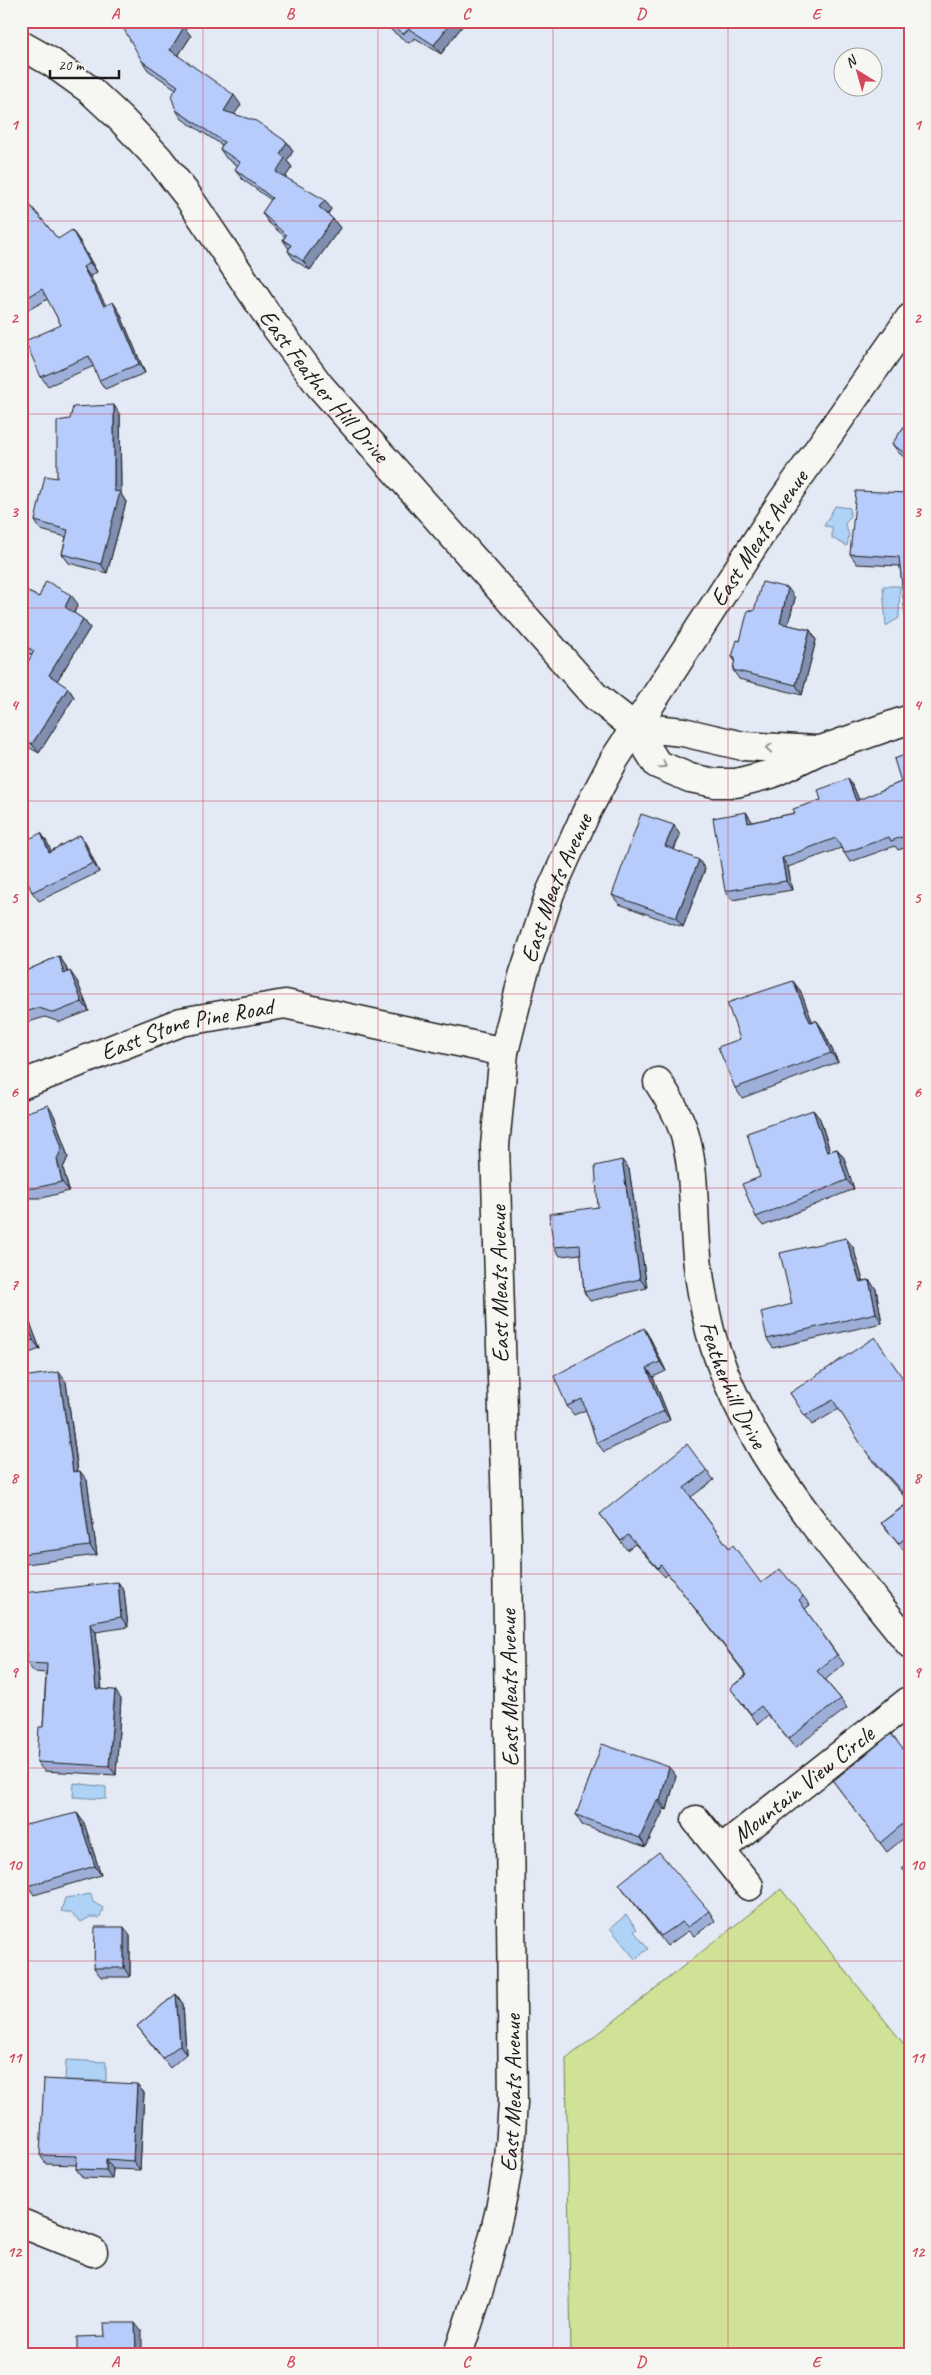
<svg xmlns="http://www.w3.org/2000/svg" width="931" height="2375" viewBox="0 0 931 2375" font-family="Caveat,sans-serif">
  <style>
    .green { fill: #cfe296; stroke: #767f59 }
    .water { fill: #aed3f7; stroke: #748a9f }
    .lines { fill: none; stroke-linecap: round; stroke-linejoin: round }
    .minor-casing { stroke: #1c1c1c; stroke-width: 31 }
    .minor { stroke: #f6f6f2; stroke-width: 28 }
    .wall { fill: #9dafd8; stroke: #1c1c1c }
    .shaded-wall { fill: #808fb0; stroke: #1c1c1c }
    .building { fill: #b7ccfb; stroke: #1c1c1c }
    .oneway { stroke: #949492 }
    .grid { fill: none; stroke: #d1495b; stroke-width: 1; stroke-opacity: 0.55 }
    .labels { text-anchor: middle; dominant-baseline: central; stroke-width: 5; stroke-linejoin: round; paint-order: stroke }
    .street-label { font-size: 24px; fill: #1c1c1c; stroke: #f6f6f2 }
    .neatline { fill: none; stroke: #d1495b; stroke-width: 2 }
    .grid-label { font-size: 16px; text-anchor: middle; font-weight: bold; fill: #d1495b }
  </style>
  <rect width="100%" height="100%" fill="#e3e9f5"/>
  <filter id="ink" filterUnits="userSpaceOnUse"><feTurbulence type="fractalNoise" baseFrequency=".02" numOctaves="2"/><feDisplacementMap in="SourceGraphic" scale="10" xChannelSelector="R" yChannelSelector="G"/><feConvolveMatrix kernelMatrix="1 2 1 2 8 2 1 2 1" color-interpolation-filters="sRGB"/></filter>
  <g filter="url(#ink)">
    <polygon class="green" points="781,1889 910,2052 910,2354 571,2354 566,2059"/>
    <g class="water">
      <polygon points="835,506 850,508 850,517 845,524 849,535 847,546 832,538 832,527 824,526"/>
      <polygon points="883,586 900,586 899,618 886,626"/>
      <polygon points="74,1783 106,1787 106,1799 73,1797"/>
      <polygon points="91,1894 93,1902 103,1908 100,1918 90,1917 81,1922 71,1913 61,1911 65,1898"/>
      <polygon points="626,1915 637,1929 634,1931 648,1949 635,1959 610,1928"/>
      <polygon points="66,2060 106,2062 106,2081 65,2080"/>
    </g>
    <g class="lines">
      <g class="minor-casing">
        <g id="minor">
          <path id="s1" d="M 21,45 L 51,62 L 90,90 L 120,118 L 159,159 L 187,195 L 272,322 L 320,386 L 595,696 L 634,727 L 657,764 L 690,778 L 715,783 L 736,783 L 771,774 L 818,751 L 910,719"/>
          <polyline points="634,727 683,732 743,746 816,750"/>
          <path id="s2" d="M 658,1082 C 668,1097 677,1112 683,1129 C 695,1166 693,1206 696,1245 C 698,1274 703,1302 710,1331 C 744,1453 833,1546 910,1644"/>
          <path id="s3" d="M 21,1085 L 181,1022 L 285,1004 L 504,1052"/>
          <polyline points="696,1820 749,1886"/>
          <path id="s4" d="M 720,1850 L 910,1700"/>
          <polyline points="21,2223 93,2252"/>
          <path id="s5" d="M 458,2354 C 478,2295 497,2234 507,2172 C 511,2150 511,2126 513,2103 L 507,1543 L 495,1146 L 504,1052 L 523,976 L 550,893 L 586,813 L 614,760 L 783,500 L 910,318"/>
        </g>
      </g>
      <use href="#minor" class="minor"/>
    </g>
    <g class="wall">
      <polygon points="181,21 180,24 191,36 178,56 241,105 234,114 287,142 293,151 287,161 292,167 285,177 331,209 328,214 333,219 340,228 310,270 294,260 288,251 289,249 283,240 285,237 268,222 262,213 271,200 242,179 235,169 238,166 226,158 220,149 222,145 182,119 176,110 176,89 148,70 142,61"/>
      <polygon points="386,21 466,21 441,54 415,38 409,43 392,31"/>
      <polygon points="21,194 58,239 79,240 97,272 90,276 105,305 119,311 145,373 105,389 99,380 94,366 48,386 41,377 61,325 48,299 21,314"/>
      <polygon points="120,415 121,494 126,502 107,573 69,563 62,554 66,537 41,530 35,521 57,478"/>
      <polygon points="910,418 910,462 899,453 892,444"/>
      <polygon points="908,493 910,496 910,642 908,640 900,566 857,564 850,554"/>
      <polygon points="21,589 39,597 78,604 74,613 83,619 90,628 57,681 68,688 74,697 39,753 21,743 21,674 32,655 21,650"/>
      <polygon points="795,598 788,625 810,630 816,640 802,695 739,679 733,670 735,661 732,657 754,611"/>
      <polygon points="910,753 910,846 898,850 895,846 850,862 841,848 788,867 792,890 732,900 725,891 746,812 752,822 795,813 821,800 848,779 854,788 859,800 901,782"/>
      <polygon points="41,833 47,842 51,851 80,835 86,844 99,872 39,901 32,892"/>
      <polygon points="680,835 674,850 705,869 683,927 619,904 612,895"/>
      <polygon points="59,956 65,965 68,972 77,981 89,1011 60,1022 45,1017 25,1023 21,1017 21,973"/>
      <polygon points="800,990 812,1021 817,1021 823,1030 838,1062 742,1098 735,1088 740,1039"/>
      <polygon points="813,1110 820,1119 830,1151 837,1149 844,1158 854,1189 763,1226 756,1217 760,1177"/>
      <polygon points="21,1114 54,1115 68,1157 63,1168 69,1191 42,1198 21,1198"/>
      <polygon points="629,1169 647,1288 590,1301 584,1292 581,1254 560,1256 554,1247 598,1207"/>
      <polygon points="853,1247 863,1281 869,1280 876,1289 882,1323 773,1348 767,1339 792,1304"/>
      <polygon points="21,1299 40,1349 21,1356"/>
      <polygon points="650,1338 666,1371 653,1377 670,1420 604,1452 597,1443 586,1410 574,1415 567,1406"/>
      <polygon points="21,1377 66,1382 78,1471 87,1480 97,1555 26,1564 21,1558"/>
      <polygon points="910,1389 910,1548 905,1552 888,1532 881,1523 909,1502 871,1459 839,1409 812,1425 790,1393"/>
      <polygon points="707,1471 714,1480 691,1497 729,1548 761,1583 803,1596 810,1605 805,1609 844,1664 825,1680 841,1699 847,1708 795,1748 768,1715 758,1724 730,1688 746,1675 668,1574 665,1577 635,1544 627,1550 600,1514"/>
      <polygon points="118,1582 124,1591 128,1627 96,1632 102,1689 121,1699 116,1775 44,1771 37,1762 43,1727 46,1673 34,1672 27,1663"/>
      <polygon points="910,1758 910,1833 887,1852 833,1781"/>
      <polygon points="676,1776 667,1810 664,1809 646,1847 582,1825 576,1815"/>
      <polygon points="77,1813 84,1823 101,1875 34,1895 28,1886"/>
      <polygon points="619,1884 709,1911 715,1921 694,1936 688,1931 667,1946"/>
      <polygon points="130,1936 130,1977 101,1977 94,1968"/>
      <polygon points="176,1994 183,2004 186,2054 170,2068 137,2026"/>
      <polygon points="137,2084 144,2093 140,2170 113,2169 112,2179 83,2178 76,2169 77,2165 46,2164 40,2155"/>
    </g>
    <g class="shaded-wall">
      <polygon points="172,21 181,21 178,29"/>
      <polygon points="452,21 466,21 441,54 434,45"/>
      <polygon points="184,27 191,36 176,59 170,50"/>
      <polygon points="234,95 241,105 230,120 224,111"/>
      <polygon points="287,142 293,151 287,161 292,167 283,181 276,172 280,154"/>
      <polygon points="325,200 331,209 326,216 319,207"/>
      <polygon points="333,219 340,228 310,270 303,261"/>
      <polygon points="72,230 79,240 97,272 90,263"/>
      <polygon points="83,267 90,276 111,315 104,306"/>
      <polygon points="113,302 119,311 145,373 139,364"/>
      <polygon points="114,405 120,415 121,494 126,502 107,573 101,564 114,491"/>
      <polygon points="908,493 910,496 910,523"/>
      <polygon points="788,588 795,598 786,632 780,623"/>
      <polygon points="71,595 78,604 72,617 65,607"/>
      <polygon points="83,619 90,628 55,684 49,675"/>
      <polygon points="810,630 816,640 802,695 796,685"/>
      <polygon points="68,688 74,697 39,753 32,744"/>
      <polygon points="848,779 854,788 863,810 856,801"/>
      <polygon points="746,812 752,821 755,833 748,823"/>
      <polygon points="674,825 680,835 671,855 665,846"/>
      <polygon points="41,833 47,842 56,861 49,852"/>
      <polygon points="80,835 86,844 99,872 93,863"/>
      <polygon points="782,858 788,867 792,890 786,881"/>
      <polygon points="699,860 705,869 683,927 676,918"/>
      <polygon points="59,956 65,965 71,983 64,974"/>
      <polygon points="70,971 77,981 89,1011 82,1002"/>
      <polygon points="793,981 800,990 816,1031 810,1022"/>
      <polygon points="817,1021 823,1030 838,1062 831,1053"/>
      <polygon points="48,1105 54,1115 68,1157 63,1168 69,1191 62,1182 57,1159"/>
      <polygon points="813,1110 820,1119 833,1162 827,1152"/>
      <polygon points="837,1149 844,1158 854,1189 847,1180"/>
      <polygon points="622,1160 629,1169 647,1288 640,1279"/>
      <polygon points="846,1238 853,1247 866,1291 860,1282"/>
      <polygon points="869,1280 876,1289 882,1323 876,1313"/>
      <polygon points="21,1299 40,1349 33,1340 21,1308"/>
      <polygon points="644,1328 650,1338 666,1371 660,1362"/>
      <polygon points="647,1368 653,1377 670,1420 664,1411"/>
      <polygon points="59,1372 66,1382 79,1481 73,1472"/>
      <polygon points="80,1471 87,1480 97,1555 90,1546"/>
      <polygon points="118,1582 124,1591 128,1627 121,1617"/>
      <polygon points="90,1623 96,1632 102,1698 96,1689"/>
      <polygon points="115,1690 121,1699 116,1775 109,1766"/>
      <polygon points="669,1767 676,1776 667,1810 660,1801"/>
      <polygon points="657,1800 664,1809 646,1847 640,1838"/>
      <polygon points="77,1813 84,1823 101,1875 95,1866"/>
      <polygon points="124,1927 130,1936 130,1977 124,1968"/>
      <polygon points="176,1994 183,2004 186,2054 180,2045"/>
      <polygon points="137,2084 144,2093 140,2170 133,2161"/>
      <polygon points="106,2159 113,2169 112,2179 106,2170"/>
      <polygon points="21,2309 23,2350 21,2353"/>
      <polygon points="135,2323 142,2332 142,2354 136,2354"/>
    </g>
    <g class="building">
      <polygon points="123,21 174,21 184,27 170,50 234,95 224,111 256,121 287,142 280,154 285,158 276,172 325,200 319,207 333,219 303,261 288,251 291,245 283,240 286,235 262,213 272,198 235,169 240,162 220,149 224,142 176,110 171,96 178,86 142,61 121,24"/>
      <polygon points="386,21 452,21 434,45 409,29 403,34"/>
      <polygon points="21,194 58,239 72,230 90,263 83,267 104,306 113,302 139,364 99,380 89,356 41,377 25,341 61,325 42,289 21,301"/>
      <polygon points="114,405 114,491 120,492 101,564 62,554 68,530 35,521 45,476 57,478 57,421 70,419 73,407"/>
      <polygon points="910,418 910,457 892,444"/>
      <polygon points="856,491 908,493 910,523 910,640 908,640 899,557 850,554"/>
      <polygon points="46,581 71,595 65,607 83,619 49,675 68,688 32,744 21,737 21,674 34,651 21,644 21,589 39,597"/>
      <polygon points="762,582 788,588 780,623 810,630 796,685 733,670 735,658 732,657 737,640 740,641 748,610 754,611"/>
      <polygon points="910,753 910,834 891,841 889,837 844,853 836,838 782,858 786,881 725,891 713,818 746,812 748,823 795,813 793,809 821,800 818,790 848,779 856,801 901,782 894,759"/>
      <polygon points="641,814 674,825 665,846 699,860 676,918 612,895"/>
      <polygon points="41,833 49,852 80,835 93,863 32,892 21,868 21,843"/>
      <polygon points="59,956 64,974 70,971 82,1002 54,1013 39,1008 21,1013 21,973"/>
      <polygon points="793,981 810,1022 817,1021 831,1053 735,1088 718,1047 740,1039 727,1003"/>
      <polygon points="48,1105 62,1148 57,1159 62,1182 35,1188 21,1188 21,1114"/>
      <polygon points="813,1110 827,1152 837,1149 847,1180 756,1217 742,1184 760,1177 747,1133"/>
      <polygon points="622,1160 640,1279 584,1292 580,1245 554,1247 549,1214 598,1207 595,1166"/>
      <polygon points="846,1238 860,1282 869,1280 876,1313 767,1339 761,1312 792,1304 780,1253"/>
      <polygon points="21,1308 33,1340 21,1344"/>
      <polygon points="644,1328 660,1362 647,1368 664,1411 597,1443 582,1399 567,1406 554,1376"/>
      <polygon points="875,1337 910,1389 910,1501 864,1449 833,1400 805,1416 790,1393"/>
      <polygon points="59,1372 73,1472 80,1471 90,1546 21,1554 21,1377"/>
      <polygon points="687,1444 707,1471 684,1488 729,1548 733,1545 761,1583 780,1569 803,1596 799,1600 837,1655 817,1671 841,1699 788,1739 761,1706 751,1714 730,1688 747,1675 661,1565 658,1568 628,1535 621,1541 600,1514"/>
      <polygon points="910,1502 910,1534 899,1543 881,1523"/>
      <polygon points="118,1582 121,1617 90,1623 96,1689 115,1690 109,1766 37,1762 39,1727 43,1727 47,1664 27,1663 23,1593"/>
      <polygon points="891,1734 910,1758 910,1818 880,1843 833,1781"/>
      <polygon points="602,1744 669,1767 660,1801 657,1800 640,1838 576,1815"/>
      <polygon points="77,1813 95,1866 28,1886 21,1870 21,1826"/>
      <polygon points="659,1852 709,1911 688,1927 682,1922 661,1936 619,1884"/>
      <polygon points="910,1862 910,1879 902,1868"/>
      <polygon points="95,1927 124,1927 124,1968 94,1968"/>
      <polygon points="176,1994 180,2045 163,2058 137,2026"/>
      <polygon points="44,2079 137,2084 133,2161 106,2159 106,2170 76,2169 77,2156 40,2155"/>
      <polygon points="104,2323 135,2323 136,2354 77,2354 77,2337 105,2336"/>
    </g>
    <defs><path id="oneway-chevron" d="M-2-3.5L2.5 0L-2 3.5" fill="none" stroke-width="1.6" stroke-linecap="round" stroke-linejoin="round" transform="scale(1.25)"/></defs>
    <g class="oneway">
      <use href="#oneway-chevron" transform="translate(769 748) rotate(-175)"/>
      <use href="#oneway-chevron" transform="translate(663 765) rotate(32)"/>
    </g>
  </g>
  <path class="grid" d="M 203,21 L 203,2354M 378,21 L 378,2354M 553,21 L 553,2354M 728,21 L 728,2354M 21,221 L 910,221M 21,414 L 910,414M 21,608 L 910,608M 21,801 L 910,801M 21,994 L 910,994M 21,1188 L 910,1188M 21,1381 L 910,1381M 21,1574 L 910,1574M 21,1768 L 910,1768M 21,1961 L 910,1961M 21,2154 L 910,2154"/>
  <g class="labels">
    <g class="street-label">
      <text stroke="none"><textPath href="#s1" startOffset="461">East Feather Hill Drive</textPath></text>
      <text stroke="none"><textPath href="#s5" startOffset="1888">East Meats Avenue</textPath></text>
      <text stroke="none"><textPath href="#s5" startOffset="1482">East Meats Avenue</textPath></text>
      <text stroke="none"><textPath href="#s3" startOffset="176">East Stone Pine Road</textPath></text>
      <text transform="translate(499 1284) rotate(-91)">East Meats Avenue</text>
      <text stroke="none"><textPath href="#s2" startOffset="316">Featherhill Drive</textPath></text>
      <text transform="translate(509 1688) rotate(-91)">East Meats Avenue</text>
      <text stroke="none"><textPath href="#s4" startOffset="106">Mountain View Circle</textPath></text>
      <text stroke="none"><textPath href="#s5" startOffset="268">East Meats Avenue</textPath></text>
    </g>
  </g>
  <rect width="931" height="2375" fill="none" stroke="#f6f6f2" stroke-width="55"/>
  <g transform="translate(858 72) rotate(323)"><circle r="24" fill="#f6f6f2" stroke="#9f9f9c"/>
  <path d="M0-4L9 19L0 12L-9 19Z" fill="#d1495b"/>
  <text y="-8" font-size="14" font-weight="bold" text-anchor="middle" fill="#1c1c1c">N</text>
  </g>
  <path d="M50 70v8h69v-8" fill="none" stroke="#1c1c1c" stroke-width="2.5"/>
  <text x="58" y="70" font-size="15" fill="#1c1c1c" stroke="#f6f6f2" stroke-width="4" paint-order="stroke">20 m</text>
  <rect x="28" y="28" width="876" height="2320" class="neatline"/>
  <g class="grid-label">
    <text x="115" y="19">A</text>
    <text x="290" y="19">B</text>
    <text x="466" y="19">C</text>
    <text x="641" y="19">D</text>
    <text x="816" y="19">E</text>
    <text x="14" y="130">1</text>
    <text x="917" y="130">1</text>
    <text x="14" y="323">2</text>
    <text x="917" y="323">2</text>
    <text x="14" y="517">3</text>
    <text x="917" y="517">3</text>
    <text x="14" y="710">4</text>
    <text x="917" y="710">4</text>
    <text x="14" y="903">5</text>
    <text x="917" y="903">5</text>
    <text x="14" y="1097">6</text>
    <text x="917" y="1097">6</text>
    <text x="14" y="1290">7</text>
    <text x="917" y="1290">7</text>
    <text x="14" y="1483">8</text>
    <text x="917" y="1483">8</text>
    <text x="14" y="1677">9</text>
    <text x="917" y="1677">9</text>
    <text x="14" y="1870">10</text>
    <text x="917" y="1870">10</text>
    <text x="14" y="2063">11</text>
    <text x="917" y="2063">11</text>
    <text x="14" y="2257">12</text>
    <text x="917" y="2257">12</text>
    <text x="115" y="2367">A</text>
    <text x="290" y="2367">B</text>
    <text x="466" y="2367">C</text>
    <text x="641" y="2367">D</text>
    <text x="816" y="2367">E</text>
  </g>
</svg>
